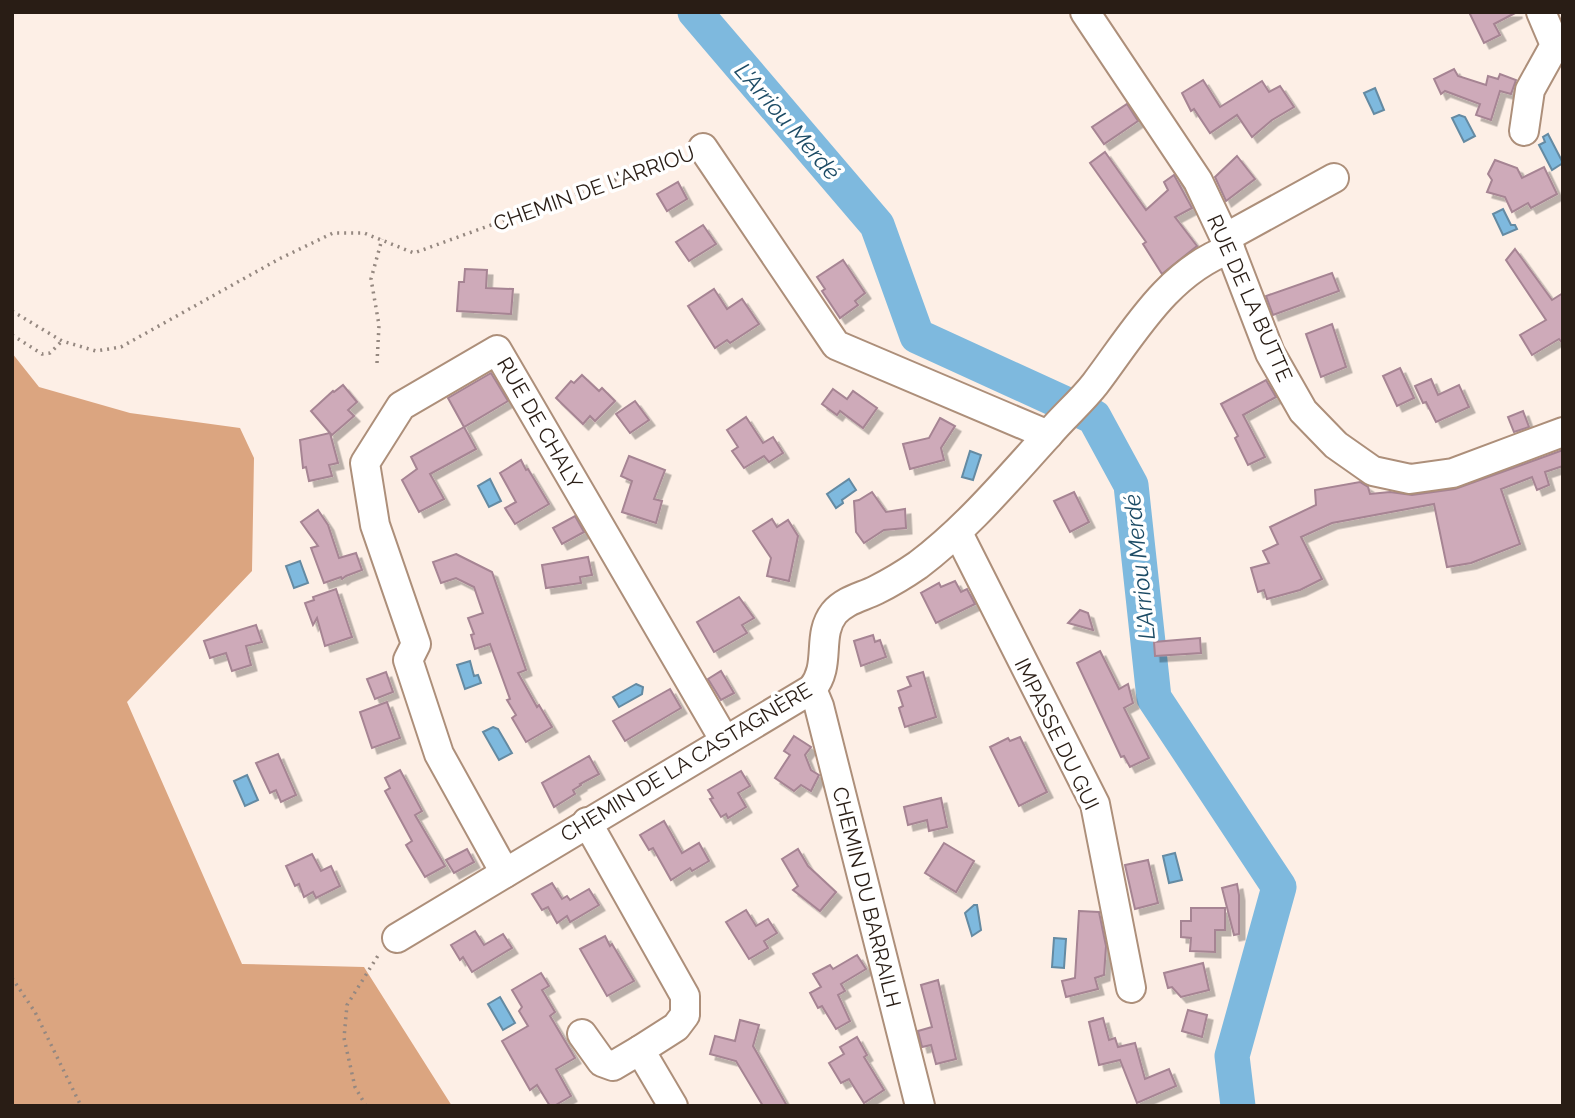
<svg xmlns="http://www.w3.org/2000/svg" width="1575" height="1118" viewBox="0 0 1575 1118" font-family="Raleway,sans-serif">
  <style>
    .forest { fill: #dba580 }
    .water { fill: #7eb9de; stroke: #648aa2; stroke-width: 2 }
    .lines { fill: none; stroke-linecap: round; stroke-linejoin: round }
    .river { stroke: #7eb9de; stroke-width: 35 }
    .building { fill: #ceaab9; stroke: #a68493; stroke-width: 2; filter: url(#shadow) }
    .minor-casing { stroke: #ad8f7a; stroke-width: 32 }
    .path { stroke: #958880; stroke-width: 3.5; stroke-dasharray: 2 5; stroke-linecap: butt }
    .minor { stroke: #fff; stroke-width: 28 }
    .labels { text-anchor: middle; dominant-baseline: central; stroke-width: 7; stroke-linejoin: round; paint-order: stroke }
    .street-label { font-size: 21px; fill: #291d15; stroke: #fff }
    .water-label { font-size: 23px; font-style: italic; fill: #1c4b65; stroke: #fff }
  </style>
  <defs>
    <filter id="shadow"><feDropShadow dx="5.5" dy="5.5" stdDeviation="0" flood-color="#0004"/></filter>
  </defs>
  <rect width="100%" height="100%" fill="#fdefe6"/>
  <polygon class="forest" points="12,353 39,387 130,413 240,428 254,458 252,571 127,702 242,964 364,967 452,1106 12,1106"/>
  <g class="water">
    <polygon points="1375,88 1384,110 1374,114 1364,93"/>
    <polygon points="1459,115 1465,117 1475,136 1464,142 1452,118"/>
    <polygon points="1548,134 1563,163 1552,170 1539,145 1545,142 1543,137"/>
    <polygon points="1503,209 1511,225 1515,225 1517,229 1503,235 1493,214"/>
    <polygon points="970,451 981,455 973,480 962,477"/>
    <polygon points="490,479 501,501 489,507 478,486"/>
    <polygon points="849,479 856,490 842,500 843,503 836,508 827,494"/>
    <polygon points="300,561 308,583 294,588 286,566"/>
    <polygon points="470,661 474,676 478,675 481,683 465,689 457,665"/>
    <polygon points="636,684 643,687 642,694 619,707 613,697"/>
    <polygon points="493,727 498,729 512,753 499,760 483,732"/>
    <polygon points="247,775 258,800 245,806 234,781"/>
    <polygon points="1175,853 1182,880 1169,883 1163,856"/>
    <polygon points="974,905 977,905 981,930 972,936 965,913"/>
    <polygon points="1054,938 1066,939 1064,968 1052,967"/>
    <polygon points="500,997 515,1023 503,1030 488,1004"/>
  </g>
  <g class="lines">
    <polyline class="river" points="695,12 877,225 917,336 1094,417 1131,485 1154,698 1279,887 1232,1056 1238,1106"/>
  </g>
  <g class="building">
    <polygon points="1469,12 1517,12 1494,24 1500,35 1484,43"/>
    <polygon points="1454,69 1458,76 1486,85 1488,76 1498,79 1500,74 1516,80 1511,94 1500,91 1491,120 1476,115 1480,104 1445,91 1441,94 1434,79"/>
    <polygon points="1203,80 1220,107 1262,81 1269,92 1280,86 1294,107 1272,120 1252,137 1237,115 1210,133 1194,109 1191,111 1182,93"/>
    <polygon points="1127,104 1138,121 1104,144 1092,127"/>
    <polygon points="1105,152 1146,210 1168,190 1164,182 1174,175 1192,208 1175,217 1197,246 1162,274 1143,244 1146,242 1090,163"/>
    <polygon points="1237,156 1255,179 1226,201 1215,177"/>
    <polygon points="1495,160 1517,168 1522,178 1544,167 1557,194 1531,208 1528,203 1512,212 1505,197 1487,192 1492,180 1488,174"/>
    <polygon points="678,182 687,199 667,211 657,194"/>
    <polygon points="703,225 716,244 689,261 676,242"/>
    <polygon points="1515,249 1552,300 1563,293 1563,344 1559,339 1532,355 1520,335 1546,320 1506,260"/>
    <polygon points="843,260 865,293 855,301 858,305 840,318 822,291 825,289 817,277"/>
    <polygon points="465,269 487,270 486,288 513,289 511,314 457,311 459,282 464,282"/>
    <polygon points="1332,273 1339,291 1273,315 1266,296"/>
    <polygon points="714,289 727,309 742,299 759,324 730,343 727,340 715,348 688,306"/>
    <polygon points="1332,324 1346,367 1321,377 1306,334"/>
    <polygon points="1400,368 1414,398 1397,406 1383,376"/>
    <polygon points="491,373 508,401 464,427 448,398"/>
    <polygon points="582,375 599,391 602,388 615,401 595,421 590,416 583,424 556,398 571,381 574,383"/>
    <polygon points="1431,379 1438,395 1459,385 1469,407 1436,422 1426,402 1423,403 1415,386"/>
    <polygon points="1266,380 1276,397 1243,415 1265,457 1248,465 1235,438 1238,436 1221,404"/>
    <polygon points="343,385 357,402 348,410 354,416 332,435 330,433 338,463 329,465 332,476 309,481 306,467 303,468 300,440 330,433 311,411 333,391 334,392"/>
    <polygon points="833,389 847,399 853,391 877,408 863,428 840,411 837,415 822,404"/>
    <polygon points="635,401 649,420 630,433 616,414"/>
    <polygon points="1523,411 1529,427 1514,432 1508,417"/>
    <polygon points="746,417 763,443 773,437 783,453 769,462 764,456 744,468 732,451 738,447 727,430"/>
    <polygon points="940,418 955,426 941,448 944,460 910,469 903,444 929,438"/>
    <polygon points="464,427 476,449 430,474 444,499 419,512 402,480 417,469 411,457"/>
    <polygon points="1563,450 1563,466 1545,472 1549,485 1537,490 1532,477 1501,489 1520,544 1471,563 1447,567 1434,504 1332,523 1301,537 1322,579 1300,590 1267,599 1264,590 1258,592 1251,568 1269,563 1263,551 1278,544 1270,527 1316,505 1315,490 1360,482 1368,487 1370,494 1390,492 1412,495 1455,489"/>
    <polygon points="629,456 665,470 654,499 662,501 656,523 622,512 632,481 621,476"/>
    <polygon points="521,460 526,470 528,469 549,504 515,524 505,508 516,502 500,473"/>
    <polygon points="872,492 886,512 905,509 906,528 884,530 864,543 856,532 854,501 859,500"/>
    <polygon points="1074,492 1089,522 1070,532 1054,501"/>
    <polygon points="318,510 328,525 339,558 356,553 362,570 346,576 342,579 341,577 324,583 311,548 318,546 301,522"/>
    <polygon points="575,516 584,532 562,544 553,528"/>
    <polygon points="772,519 777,527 788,520 798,536 789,581 767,576 771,558 753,531"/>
    <polygon points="456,554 492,572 526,670 518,673 537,707 539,705 552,727 526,742 512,718 516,715 507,700 510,699 490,644 475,649 471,635 474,634 468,618 483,613 474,587 456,578 441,583 433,562"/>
    <polygon points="588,557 592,575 580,577 581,583 546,588 542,565"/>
    <polygon points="955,581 961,592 967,589 975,604 936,623 921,593 939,583 941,587"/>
    <polygon points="336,589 352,637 325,646 317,618 313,625 305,603 314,600 313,597"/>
    <polygon points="739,597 754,618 742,625 747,633 714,652 697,622"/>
    <polygon points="1080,610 1088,613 1093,630 1068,623"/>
    <polygon points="256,625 262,642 246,646 251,665 232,671 226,653 210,658 204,641"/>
    <polygon points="873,635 875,642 880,640 886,657 861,666 854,641"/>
    <polygon points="1200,638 1201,653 1155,656 1154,642"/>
    <polygon points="1100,651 1119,689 1128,684 1133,703 1124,708 1149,758 1130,767 1124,756 1121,757 1077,663"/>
    <polygon points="721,671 734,693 721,700 708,679"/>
    <polygon points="386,672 393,692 375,699 367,679"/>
    <polygon points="923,672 936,717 905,727 899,708 903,706 898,691 911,686 907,677"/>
    <polygon points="670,689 681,708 625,741 613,721"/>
    <polygon points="387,702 400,738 372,748 360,712"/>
    <polygon points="794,736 811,747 805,755 811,770 819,775 811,791 801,785 794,791 775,778 790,755 784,751"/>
    <polygon points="1020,737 1047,792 1019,806 990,747 1008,738 1010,741"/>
    <polygon points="278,754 296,795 281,802 276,790 270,793 256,763"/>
    <polygon points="589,756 599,774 580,784 581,785 573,790 575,794 554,807 542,783"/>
    <polygon points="400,770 422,811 415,815 445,866 425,877 406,845 412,841 385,791 390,788 385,778"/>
    <polygon points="741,771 750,786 738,793 746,807 728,818 726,814 721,817 710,799 713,798 708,790"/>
    <polygon points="941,798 947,827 929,831 927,820 908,825 904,807"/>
    <polygon points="664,821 682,853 699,843 709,861 692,871 690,868 671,880 653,848 649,850 640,835"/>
    <polygon points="944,843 974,861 956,892 925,873"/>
    <polygon points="467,849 474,862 454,873 446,860"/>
    <polygon points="798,849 808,866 836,892 820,911 793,890 798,886 782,859"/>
    <polygon points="312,854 321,871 331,866 340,886 316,898 313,892 304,897 299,884 295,886 286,866"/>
    <polygon points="1148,860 1158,903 1135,909 1125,865"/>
    <polygon points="552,883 562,899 567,896 570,900 589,889 599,905 570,922 567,916 557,923 548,907 542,910 532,894"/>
    <polygon points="1237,884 1239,895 1239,934 1234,935 1222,888"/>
    <polygon points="1191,908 1225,908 1225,930 1215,930 1215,952 1190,951 1191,938 1181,937 1181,921 1191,921"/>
    <polygon points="746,910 756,926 768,919 777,933 764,941 768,948 749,959 726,922"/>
    <polygon points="1079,911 1099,912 1106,946 1104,975 1095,978 1098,989 1066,997 1062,981 1075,978"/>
    <polygon points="475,931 484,945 503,934 512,948 472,972 463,957 460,960 451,945"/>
    <polygon points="605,936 610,946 612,944 634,981 607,996 580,949"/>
    <polygon points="857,955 866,969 841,984 845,991 838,995 850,1021 836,1029 822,1006 818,1008 810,993 821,987 813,974 830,965 833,969"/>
    <polygon points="1203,963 1209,990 1181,997 1172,987 1168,988 1164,973"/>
    <polygon points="541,973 549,986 542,990 555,1012 550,1016 575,1058 556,1069 571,1096 554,1106 550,1106 537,1085 530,1090 502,1041 528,1026 519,1011 522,1007 512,990"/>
    <polygon points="938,980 956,1059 936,1064 931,1045 922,1047 918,1031 932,1027 921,985"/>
    <polygon points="1188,1010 1207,1015 1202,1037 1182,1031"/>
    <polygon points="1103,1018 1109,1040 1115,1038 1118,1047 1135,1043 1145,1079 1169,1069 1176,1086 1137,1103 1120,1060 1099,1065 1089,1022"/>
    <polygon points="740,1020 759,1025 753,1046 787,1106 763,1106 736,1061 710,1054 715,1036 735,1041"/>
    <polygon points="857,1037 867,1055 864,1057 884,1090 864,1103 849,1079 841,1083 829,1063 844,1054 840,1047"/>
  </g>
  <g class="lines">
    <g class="minor-casing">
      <g id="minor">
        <polyline points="1085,12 1198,181 1230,249 1270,353 1303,411 1336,445 1373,471 1410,479 1453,473 1563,432"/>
        <polyline points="1524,131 1530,90 1555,45 1541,12"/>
        <path d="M 703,148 L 836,345 L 1048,435 C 1063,417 1081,402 1095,384 C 1133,334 1167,272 1230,249"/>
        <polyline points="1225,238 1334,178"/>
        <polyline points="958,533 1095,804 1131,988"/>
        <polyline points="812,689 819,706 920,1106"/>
        <polyline points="587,822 685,996 685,1015 676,1027 640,1050 673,1106"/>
        <polyline points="505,873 439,754 408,660 416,644 375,525 365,463 401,406 497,350 725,741"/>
        <path d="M 397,938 L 812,689 C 832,665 816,636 834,613 C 845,600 862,597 876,590 C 890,583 905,574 918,565 C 967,528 1006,481 1048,435"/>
        <polyline points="582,1034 602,1062 613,1066 640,1050"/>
      </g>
    </g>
    <g class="path">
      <polyline points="12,311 62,341 96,351 121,347 279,259 333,233 364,233 414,253 681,156"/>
      <polyline points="12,335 42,354 50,353 62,341"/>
      <polyline points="377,363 379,325 371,279 382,239"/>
      <polyline points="12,978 35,1012 81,1106"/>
      <polyline points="366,1106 355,1087 344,1038 347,1005 379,954"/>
    </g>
    <use href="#minor" class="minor"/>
  </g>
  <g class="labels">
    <g class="street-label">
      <text transform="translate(594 188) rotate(-20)">CHEMIN DE L'ARRIOU</text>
      <text transform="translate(1250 298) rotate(66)">RUE DE LA BUTTE</text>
      <text transform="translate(540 423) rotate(60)">RUE DE CHALY</text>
      <text transform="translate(1057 734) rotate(64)">IMPASSE DU GUI</text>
      <text transform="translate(686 762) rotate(-31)">CHEMIN DE LA CASTAGNÈRE</text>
      <text transform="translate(867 897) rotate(76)">CHEMIN DU BARRAILH</text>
    </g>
    <g class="water-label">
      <text transform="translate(788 121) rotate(49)">L'Arriou Merdé</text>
      <text transform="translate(1139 567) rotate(-96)">L'Arriou Merdé</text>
    </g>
  </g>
  <rect width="1575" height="1118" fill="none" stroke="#291d15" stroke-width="28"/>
</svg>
